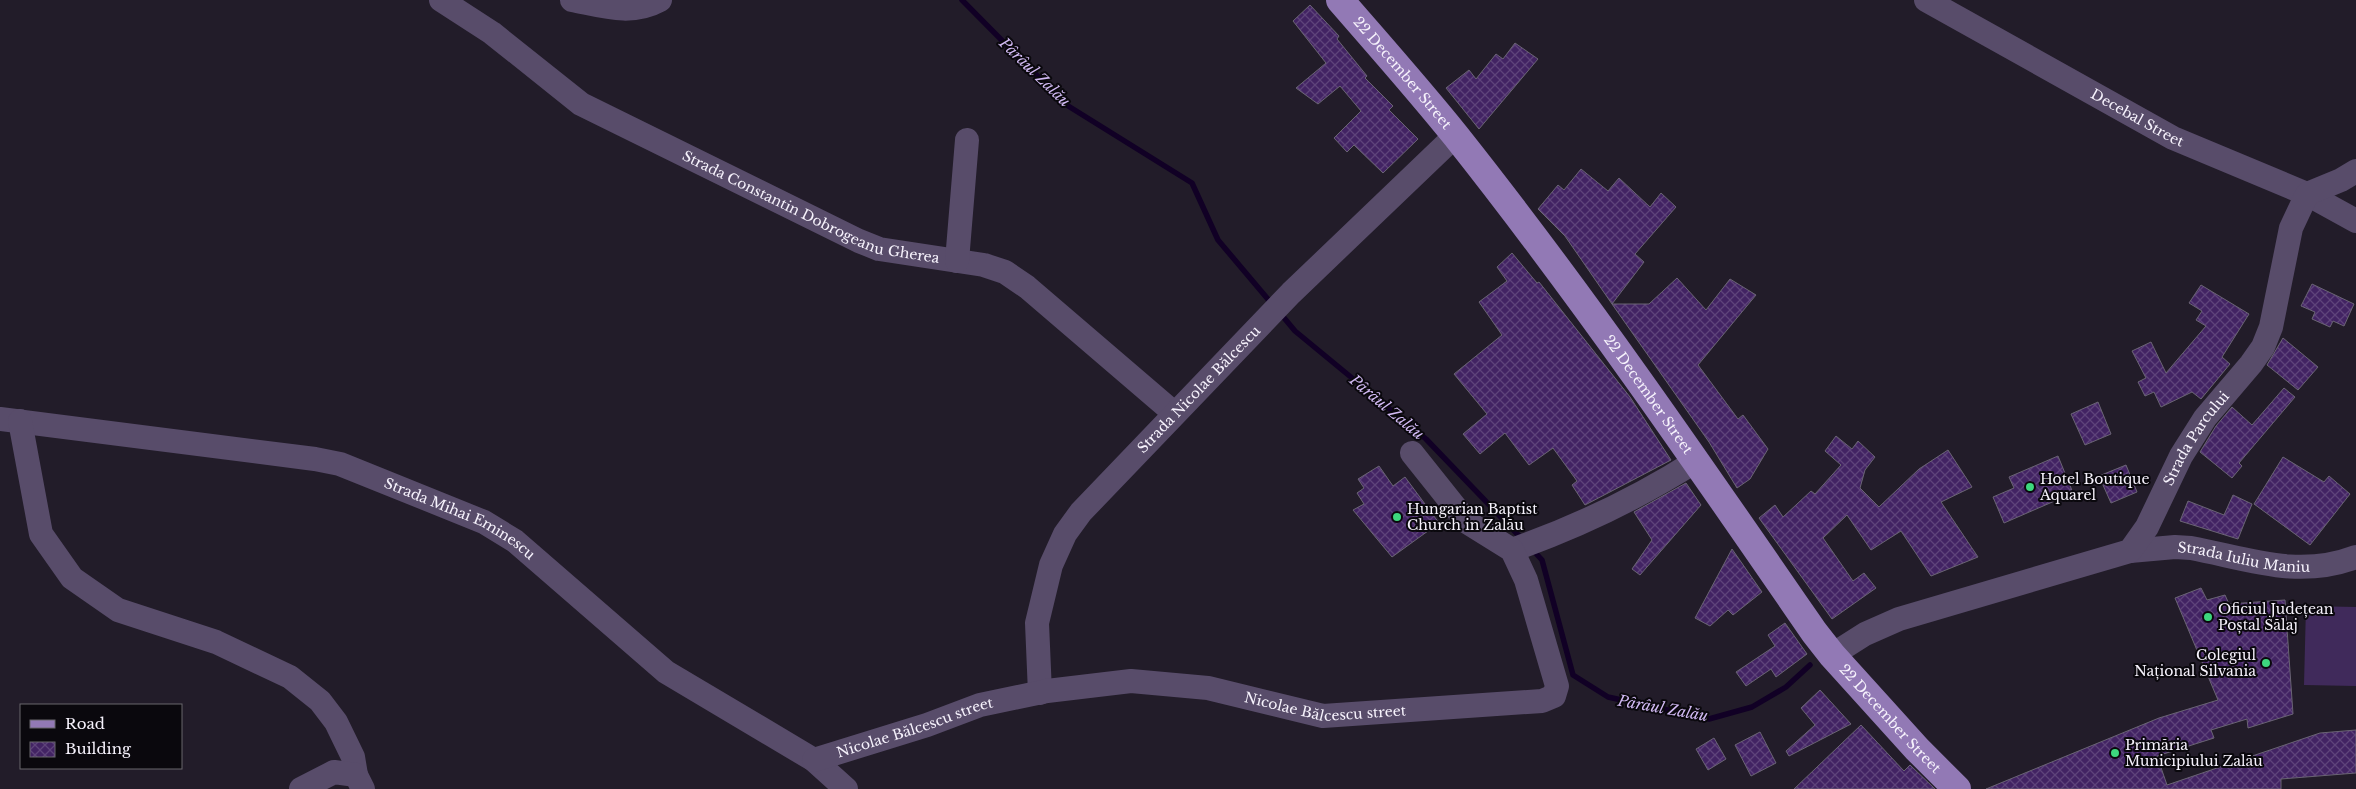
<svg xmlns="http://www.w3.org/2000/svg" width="2356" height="789" viewBox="0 0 2356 789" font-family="'Libre Baskerville',serif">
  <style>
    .pitch { fill: #402a5b }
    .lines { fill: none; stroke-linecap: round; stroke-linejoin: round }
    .stream { stroke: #110025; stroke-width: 5.5 }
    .building { fill: url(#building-cross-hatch); stroke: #6a6474 }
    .minor { stroke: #584c6a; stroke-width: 24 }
    .major { stroke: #9279b5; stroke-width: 28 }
    .poi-dot { fill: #3dd77e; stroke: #0a080d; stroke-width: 2 }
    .labels { text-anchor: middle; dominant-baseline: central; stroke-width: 4; stroke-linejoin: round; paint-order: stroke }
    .street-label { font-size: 14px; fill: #f6f2fc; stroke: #0a080d }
    .poi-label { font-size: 14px; fill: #f6f2fc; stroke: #0a080d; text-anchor: start }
    .water-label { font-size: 15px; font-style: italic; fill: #d2baf4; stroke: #0a080d }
  </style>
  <defs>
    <pattern id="building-cross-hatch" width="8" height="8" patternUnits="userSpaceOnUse" patternTransform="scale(1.25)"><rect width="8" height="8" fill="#422363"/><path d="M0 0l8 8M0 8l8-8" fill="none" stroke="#5e437a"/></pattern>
  </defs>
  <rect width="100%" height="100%" fill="#221c29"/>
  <polygon class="pitch" points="2306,606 2356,607 2356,686 2304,685"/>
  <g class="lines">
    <g class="stream">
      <polyline points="962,0 1065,104 1192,183 1218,240 1272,304"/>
      <polyline points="1280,313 1295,331 1426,439 1523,540"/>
      <polyline points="1531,548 1542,560 1573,675 1608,697 1709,719 1752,707 1786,687 1810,665"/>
    </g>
  </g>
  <g class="building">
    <polygon points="1310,5 1339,36 1337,39 1367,76 1365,78 1393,106 1389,110 1418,139 1383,173 1354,145 1347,152 1334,138 1361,111 1340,86 1318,104 1296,88 1326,63 1293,21"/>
    <polygon points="1515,43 1538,59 1479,129 1446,88 1469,70 1476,79 1496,54 1503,59"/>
    <polygon points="1581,169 1608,191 1619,178 1650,207 1661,193 1676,207 1635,254 1644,262 1612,304 1565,236 1538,209 1558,185 1564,190"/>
    <polygon points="1512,253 1537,283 1539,282 1630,397 1671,460 1585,505 1572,485 1577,481 1553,448 1529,465 1505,433 1480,454 1463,434 1487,414 1454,374 1502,335 1479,302 1507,281 1497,267"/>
    <polygon points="1677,278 1706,310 1730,279 1756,295 1698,365 1738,419 1743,415 1768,449 1750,479 1737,488 1709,442 1612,304 1649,304"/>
    <polygon points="2312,284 2354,304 2344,326 2333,321 2330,327 2312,319 2315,312 2301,306"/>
    <polygon points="2201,285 2249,314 2222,357 2230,364 2201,399 2192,392 2161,407 2154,392 2145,396 2138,382 2146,378 2132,351 2151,342 2166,373 2206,326 2196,320 2202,311 2189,303"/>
    <polygon points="2283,338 2318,367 2298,390 2267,365"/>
    <polygon points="2284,388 2295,397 2239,463 2242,466 2232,478 2200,452 2216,426 2232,407 2252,425"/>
    <polygon points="2098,402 2111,434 2085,445 2071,414"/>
    <polygon points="1836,436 1852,449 1858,441 1875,457 1865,470 1860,488 1879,507 1919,469 1948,450 1972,487 1941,502 1978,557 1931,576 1901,531 1871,550 1847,515 1823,538 1853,581 1864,573 1876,588 1832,619 1759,518 1775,505 1783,517 1811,491 1815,494 1841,465 1825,451"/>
    <polygon points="2058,456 2073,493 2004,523 1993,497 2014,488 2009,477"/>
    <polygon points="2283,457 2324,482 2329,476 2350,494 2310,545 2254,504"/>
    <polygon points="2126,465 2137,492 2111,503 2099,476"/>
    <polygon points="1379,466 1393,486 1405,477 1439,523 1392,557 1353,510 1364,504 1357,493 1364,488 1358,479"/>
    <polygon points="1686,483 1701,505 1640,575 1632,569 1652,540 1634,512"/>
    <polygon points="2233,495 2252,504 2238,539 2180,521 2188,501 2224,515"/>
    <polygon points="1732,549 1762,592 1733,615 1728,610 1710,626 1695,618"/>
    <polygon points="2201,588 2207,600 2225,595 2229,604 2285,600 2293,714 2248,728 2247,719 2211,730 2214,738 2157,756 2167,785 2320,733 2356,730 2356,773 2281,779 2281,789 1986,789 2159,718 2218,700 2175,598"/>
    <polygon points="1785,623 1807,654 1776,677 1771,669 1746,686 1736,672 1775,646 1768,635"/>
    <polygon points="1820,690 1851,724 1789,756 1786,751 1815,725 1801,708"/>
    <polygon points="1861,725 1904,771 1910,765 1935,789 1794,789"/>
    <polygon points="1760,732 1776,763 1751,776 1735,745"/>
    <polygon points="1714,738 1726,759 1708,770 1696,749"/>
  </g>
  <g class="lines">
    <g class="minor">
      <path id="s1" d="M 441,0 L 492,33 L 581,104 L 859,241 L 879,249 L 984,265 L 1005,272 L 1027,287 L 1174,413"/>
      <path d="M 572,0 C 603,6 631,16 660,0"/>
      <path id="s2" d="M 1926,0 L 2173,138 L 2307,194 L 2356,221"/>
      <polyline points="957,261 967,140"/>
      <path id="s3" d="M 0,419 L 315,459 L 340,464 L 484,522 L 515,541 L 666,672 L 814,760 L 846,789"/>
      <polyline points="20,421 41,534 72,578 118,610 216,642 290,677 320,701 336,722 353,757 356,775"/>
      <path d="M 1512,550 C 1577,527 1638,498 1696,461"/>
      <path id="s4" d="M 2130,551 L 2175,547 L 2191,548 C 2249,559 2298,579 2356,557"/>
      <path id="s5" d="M 1832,655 L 1865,634 L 1899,619 L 2130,551 L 2147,527 L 2181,456 L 2205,418 L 2251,364 L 2263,347 L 2271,327 L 2291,228 L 2307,194 L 2341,180 L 2356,171"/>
      <path id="s6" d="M 1040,693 L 1037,623 L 1051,565 L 1065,534 L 1081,512 L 1291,293 L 1456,135"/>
      <path id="s7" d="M 814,760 L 927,725 L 980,705 L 1047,691 L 1131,681 L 1208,688 L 1323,716 L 1542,701 L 1554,696 L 1557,686 L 1526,580 L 1512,550 L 1467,522 L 1412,453"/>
      <polyline points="301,789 334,772 356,775 363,789"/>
    </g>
    <path class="major" id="s8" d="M 1340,0 C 1379,45 1419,90 1456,136 C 1583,296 1699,465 1814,632 L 1832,655 L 1917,749 L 1957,789"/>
  </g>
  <g class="poi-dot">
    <circle cx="2030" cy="487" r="5"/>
    <circle cx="1397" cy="517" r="5"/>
    <circle cx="2208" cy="617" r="5"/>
    <circle cx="2266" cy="663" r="5"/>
    <circle cx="2115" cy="753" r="5"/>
  </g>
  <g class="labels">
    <g class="street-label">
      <text stroke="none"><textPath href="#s8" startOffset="96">22 December Street</textPath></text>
      <text stroke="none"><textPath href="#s2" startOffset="242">Decebal Street</textPath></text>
      <text stroke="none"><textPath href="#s1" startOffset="428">Strada Constantin Dobrogeanu Gherea</textPath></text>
      <text stroke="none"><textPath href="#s6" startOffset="361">Strada Nicolae Bălcescu</textPath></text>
      <text stroke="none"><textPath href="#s8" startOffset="501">22 December Street</textPath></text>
      <text stroke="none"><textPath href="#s5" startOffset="448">Strada Parcului</textPath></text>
      <text stroke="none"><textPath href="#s3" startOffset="475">Strada Mihai Eminescu</textPath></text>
      <text stroke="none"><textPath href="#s4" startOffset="115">Strada Iuliu Maniu</textPath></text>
      <text stroke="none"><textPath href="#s7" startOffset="525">Nicolae Bălcescu street</textPath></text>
      <text stroke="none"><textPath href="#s8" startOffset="906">22 December Street</textPath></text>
      <text stroke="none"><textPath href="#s7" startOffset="106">Nicolae Bălcescu street</textPath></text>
    </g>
    <g class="poi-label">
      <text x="2040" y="479">Hotel Boutique<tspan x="2040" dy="16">Aquarel</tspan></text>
      <text x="1407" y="509">Hungarian Baptist<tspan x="1407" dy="16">Church in Zalău</tspan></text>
      <text x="2218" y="609">Oficiul Județean<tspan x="2218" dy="16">Poștal Sălaj</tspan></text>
      <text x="2256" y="655" text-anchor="end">Colegiul<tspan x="2256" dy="16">Național Silvania</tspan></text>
      <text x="2125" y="745">Primăria<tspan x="2125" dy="16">Municipiului Zalău</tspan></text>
    </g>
    <g class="water-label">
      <text transform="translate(1035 72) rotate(44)">Pârâul Zalău</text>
      <text transform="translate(1387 407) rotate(40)">Pârâul Zalău</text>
      <text transform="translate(1663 708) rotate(10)">Pârâul Zalău</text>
    </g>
  </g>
  <rect x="20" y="704" width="162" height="65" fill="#0a080d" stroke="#68666d"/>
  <rect x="30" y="720" width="25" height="8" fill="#9279b5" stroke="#68666d"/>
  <text x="65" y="729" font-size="15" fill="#f6f2fc">Road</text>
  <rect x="30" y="742" width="25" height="15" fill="url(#building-cross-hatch)" stroke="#68666d"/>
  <text x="65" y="754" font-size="15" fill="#f6f2fc">Building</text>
</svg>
